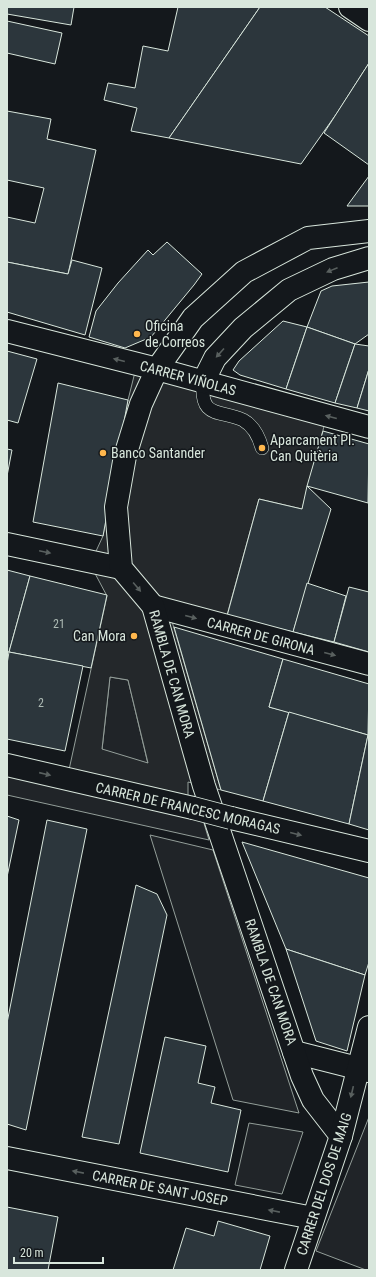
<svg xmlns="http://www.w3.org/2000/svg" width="376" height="1277" viewBox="0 0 376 1277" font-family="'Roboto Condensed',sans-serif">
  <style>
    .green { fill: #202428; stroke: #939e99 }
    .parking { fill: #24282b; stroke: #939e99; fill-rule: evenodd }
    .building { fill: #2c363c; stroke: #d8e6dc }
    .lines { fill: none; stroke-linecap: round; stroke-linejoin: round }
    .lane-casing { stroke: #d8e6dc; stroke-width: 14 }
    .street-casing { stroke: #d8e6dc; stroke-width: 24 }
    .secondary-casing { stroke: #d8e6dc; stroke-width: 24 }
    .lane { stroke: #14181c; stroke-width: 13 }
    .street { stroke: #14181c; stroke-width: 22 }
    .secondary { stroke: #14181c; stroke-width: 22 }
    .secondary-bridge-casing { stroke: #d8e6dc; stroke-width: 24; stroke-linecap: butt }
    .secondary-bridge { stroke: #14181c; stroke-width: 22 }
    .oneway { fill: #59605f }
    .poi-dot { fill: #ffb74d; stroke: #14181c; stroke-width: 1.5 }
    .labels { text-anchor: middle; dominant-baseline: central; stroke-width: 3; stroke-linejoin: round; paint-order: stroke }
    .number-label { font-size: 12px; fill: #adbab4 }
    .poi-label { font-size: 14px; fill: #d8e6dc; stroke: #14181c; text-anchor: start }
    .street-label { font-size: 14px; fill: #d8e6dc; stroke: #14181c }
  </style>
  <rect width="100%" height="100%" fill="#14181c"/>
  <g class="green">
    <polygon points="110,677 128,680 148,764 102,750"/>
    <polygon points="7,765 200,810 209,840 7,795"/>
    <polygon points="150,835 213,850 299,1113 233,1100"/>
    <polygon points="369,1117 369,1270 366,1270 316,1251"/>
    <polygon points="249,1123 303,1132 282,1194 235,1185"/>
  </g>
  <path class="parking" d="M 137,364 L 327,415 L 302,509 L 259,499 L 224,626 L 169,611 L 221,790 L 188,782 L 188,806 L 67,779 L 107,596 L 91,566 L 91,562 L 103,536 L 128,400 ZM 110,677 L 128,680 L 148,763 L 102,749 Z"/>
  <g class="building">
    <polygon points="7,7 74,7 71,25 7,14"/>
    <polygon points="178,7 260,7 169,138 131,131 137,108 104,100 108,83 135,88 143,46 168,51"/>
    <polygon points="260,7 325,7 369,36 369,63 337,113 301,164 169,138"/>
    <polygon points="7,21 62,33 55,64 7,53"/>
    <polygon points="369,63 369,165 324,133"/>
    <polygon points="7,111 51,119 47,139 96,150 68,274 7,262 7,217 35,223 44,188 7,180"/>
    <polygon points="369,176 369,206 347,206"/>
    <polygon points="167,242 202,274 194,285 151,337 125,348 89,337 96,311 118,283 148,250 153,255"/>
    <polygon points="72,260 102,268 85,335 7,312 7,262 68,274"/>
    <polygon points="369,282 369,334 355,344 307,327 321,291 332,286"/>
    <polygon points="283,321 307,327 286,389 240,375 233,370 239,361"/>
    <polygon points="307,327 355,344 335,403 286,389"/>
    <polygon points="355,344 369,346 369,369 357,408 335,403"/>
    <polygon points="7,351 37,359 18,423 7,420"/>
    <polygon points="369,369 369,411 357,408"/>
    <polygon points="58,383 128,400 103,536 33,522"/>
    <polygon points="323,431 369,444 368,503 307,486"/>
    <polygon points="7,449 12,450 7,476"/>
    <polygon points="307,486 331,509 293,632 227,616 259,499 302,509"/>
    <polygon points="7,570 30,576 9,652 7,652"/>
    <polygon points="30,576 107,595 91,668 9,652"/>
    <polygon points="307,583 346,596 334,642 293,632"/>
    <polygon points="349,587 369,592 369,652 334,642"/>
    <polygon points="174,627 283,659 269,707 289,712 263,801 221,790"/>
    <polygon points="9,652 83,666 65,751 7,739 7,664"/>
    <polygon points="283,659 369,684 368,735 269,707"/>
    <polygon points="289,712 368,735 349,824 263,801"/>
    <polygon points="368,735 369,735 369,830 349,824"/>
    <polygon points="7,816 19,820 7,877"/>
    <polygon points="47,820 87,829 26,1130 7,1124 7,1023"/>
    <polygon points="242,842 369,878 369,962 365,975 286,949"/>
    <polygon points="136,885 157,894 167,915 119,1144 82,1137"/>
    <polygon points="286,949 365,975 347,1051 316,1041"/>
    <polygon points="165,1037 206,1046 198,1083 215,1087 211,1103 241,1110 228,1172 140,1153"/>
    <polygon points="7,1207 58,1217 48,1270 7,1270"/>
    <polygon points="218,1221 270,1236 260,1270 173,1270 186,1228 214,1236"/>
  </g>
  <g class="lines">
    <g class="lane-casing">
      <path id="lane" d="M 203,382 C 200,420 220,409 243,420 C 254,426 259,437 262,448"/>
    </g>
    <g class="street-casing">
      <g id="street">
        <polyline points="350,7 369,20"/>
        <polyline points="7,331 157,369 369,427"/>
        <polyline points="203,382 215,358 243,328 289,290 333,269 369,258"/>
        <polyline points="7,544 121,568"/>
        <polyline points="153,606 369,664"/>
        <polyline points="294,1052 369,1071"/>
        <polyline points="341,1136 313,1100 302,1076 204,786 153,606 121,568 116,507 125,456 141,404 157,369 193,318 244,272 308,238 369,231"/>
        <polyline points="7,1158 313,1218"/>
        <polyline points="296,1270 341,1136 369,1027"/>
      </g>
    </g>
    <g class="secondary-casing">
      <g id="secondary">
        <polyline points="7,765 193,808"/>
        <polyline points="231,818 369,851"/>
      </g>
    </g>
    <use href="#lane" class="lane"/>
    <use href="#street" class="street"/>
    <use href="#secondary" class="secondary"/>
    <g class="secondary-bridge-casing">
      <polyline id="secondary-bridge" points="193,808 231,818"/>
    </g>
    <use href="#secondary-bridge" class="secondary-bridge"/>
  </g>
  <defs><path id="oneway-solid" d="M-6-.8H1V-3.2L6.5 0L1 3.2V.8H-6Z"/></defs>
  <g class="oneway">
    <use href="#oneway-solid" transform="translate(332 270) rotate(158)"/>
    <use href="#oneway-solid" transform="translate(220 353) rotate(132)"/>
    <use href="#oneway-solid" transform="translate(119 360) rotate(-166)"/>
    <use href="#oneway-solid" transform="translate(331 417) rotate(-165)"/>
    <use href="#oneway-solid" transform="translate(45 552) rotate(12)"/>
    <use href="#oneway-solid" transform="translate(137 587) rotate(50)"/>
    <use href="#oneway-solid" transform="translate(191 617) rotate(15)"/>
    <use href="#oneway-solid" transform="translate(330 654) rotate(15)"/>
    <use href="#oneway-solid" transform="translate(45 774) rotate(13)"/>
    <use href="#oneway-solid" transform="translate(296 834) rotate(14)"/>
    <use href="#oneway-solid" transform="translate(352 1092) rotate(103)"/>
    <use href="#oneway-solid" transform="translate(78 1172) rotate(-169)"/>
    <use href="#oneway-solid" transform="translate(274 1211) rotate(-169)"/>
  </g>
  <g class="poi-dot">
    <circle cx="137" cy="334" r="4"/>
    <circle cx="262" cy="448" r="4"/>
    <circle cx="103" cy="453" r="4"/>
    <circle cx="134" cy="636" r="4"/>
  </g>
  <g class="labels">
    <g class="number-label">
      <text x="59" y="624">21</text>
      <text x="41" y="703">2</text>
    </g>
    <g class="poi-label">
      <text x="145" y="326">Oficina<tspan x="145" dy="16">de Correos</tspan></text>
      <text x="270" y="440">Aparcament Pl.<tspan x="270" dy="16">Can Quitèria</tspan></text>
      <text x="111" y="453">Banco Santander</text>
      <text x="126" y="636" text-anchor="end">Can Mora</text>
    </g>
    <g class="street-label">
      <text transform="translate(188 378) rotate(15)">CARRER VIÑOLAS</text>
      <text transform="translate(261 636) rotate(15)">CARRER DE GIRONA</text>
      <text transform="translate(172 674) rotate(74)">RAMBLA DE CAN MORA</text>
      <text transform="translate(188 808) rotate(13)">CARRER DE FRANCESC MORAGAS</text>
      <text transform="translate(271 982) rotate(71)">RAMBLA DE CAN MORA</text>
      <text transform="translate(324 1184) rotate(-72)">CARRER DEL DOS DE MAIG</text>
      <text transform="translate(160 1188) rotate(11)">CARRER DE SANT JOSEP</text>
    </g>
  </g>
  <rect width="376" height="1277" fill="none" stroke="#d8e6dc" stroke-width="16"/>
  <path d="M14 1257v6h89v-6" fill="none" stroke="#d8e6dc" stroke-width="2"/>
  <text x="20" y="1257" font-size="12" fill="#d8e6dc" stroke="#14181c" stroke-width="3" paint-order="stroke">20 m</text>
</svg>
